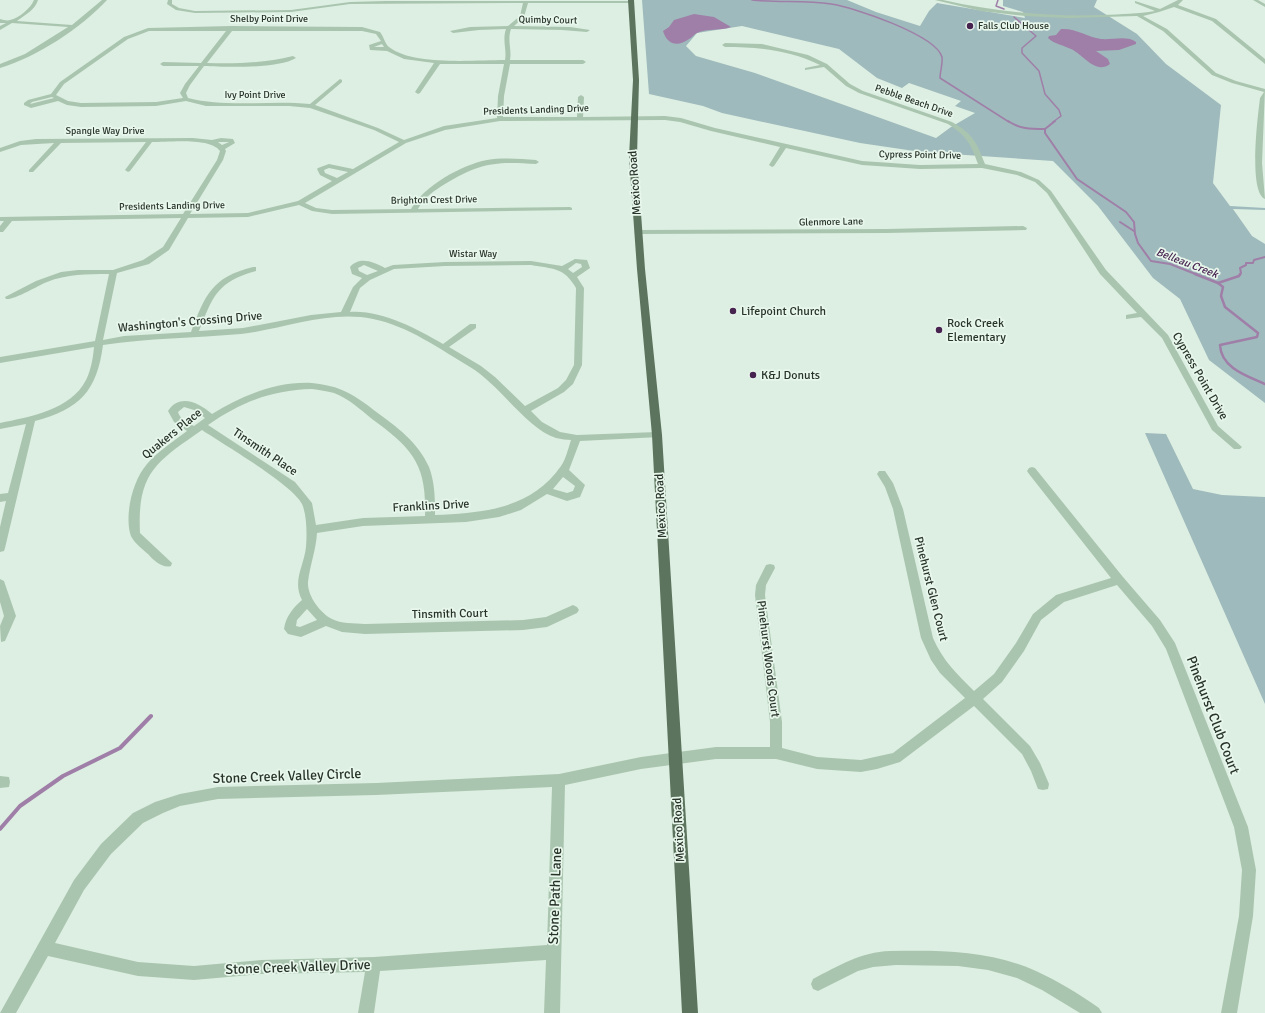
<svg xmlns="http://www.w3.org/2000/svg" width="1265" height="1013" viewBox="0 0 1265 1013" font-family="Signika,sans-serif">
  <style>
    .green { fill: #9fbabc; fill-rule: evenodd }
    .water { fill: #9f7fa8 }
    .lines { fill: none; stroke-linecap: round; stroke-linejoin: round }
    .stream-far3 { stroke: #9f7fa8; stroke-width: 1.5 }
    .stream-far2 { stroke: #9f7fa8; stroke-width: 2 }
    .stream-far1 { stroke: #9f7fa8; stroke-width: 2.5 }
    .stream { stroke: #9f7fa8; stroke-width: 4 }
    .minor { fill: #aac5af; fill-rule: evenodd }
    .primary { fill: #5c745d; fill-rule: evenodd }
    .poi-dot { fill: #472450; stroke: #e8f7ec; stroke-width: 1.5 }
    .labels { text-anchor: middle; dominant-baseline: central; stroke-width: 3.5; stroke-linejoin: round; paint-order: stroke }
    .far-street-label { font-size: 10px; fill: #293429; stroke: #e8f7ec }
    .far-poi-label { font-size: 10px; fill: #293429; stroke: #e8f7ec; text-anchor: start }
    .far-water-label { font-size: 11px; font-style: italic; fill: #472450; stroke: #e8f7ec }
    .street-label { font-size: 12px; fill: #293429; stroke: #e8f7ec }
    .poi-label { font-size: 12px; fill: #293429; stroke: #e8f7ec; text-anchor: start }
    .near-street-label { font-size: 14px; fill: #293429; stroke: #e8f7ec }
  </style>
  <rect width="100%" height="100%" fill="#ddefe2"/>
  <g class="green">
    <path d="M 642,0 L 847,0 L 876,12 L 920,26 L 929,11 L 937,3 L 1025,18 L 1023,12 L 1003,6 L 1003,0 L 1097,0 L 1094,7 L 1137,34 L 1166,64 L 1221,105 L 1213,183 L 1230,206 L 1265,208 L 1265,210 L 1233,209 L 1252,236 L 1265,244 L 1265,403 L 1209,360 L 1180,299 L 1153,278 L 1098,206 L 1053,161 L 921,152 L 860,143 L 722,113 L 703,106 L 649,94 ZM 742,26 L 839,49 L 877,78 L 902,88 L 909,83 L 961,101 L 955,106 L 975,113 L 951,127 L 936,138 L 755,73 L 696,56 L 686,46 L 697,33 Z"/>
    <polygon points="1145,433 1166,434 1193,489 1222,495 1265,497 1265,704"/>
  </g>
  <g class="water">
    <path d="M 694,14 L 714,17 L 731,27 C 721,31 707,28 697,33 C 694,34 692,38 689,39 C 678,47 667,45 663,31 L 669,27 L 674,20 Z"/>
    <path d="M 1061,29 C 1076,28 1087,37 1101,39 C 1112,40 1128,35 1136,42 L 1136,44 L 1119,50 L 1096,51 L 1108,59 L 1110,64 C 1095,75 1083,54 1071,49 C 1063,45 1054,44 1048,38 L 1049,36 L 1056,35 Z"/>
  </g>
  <g class="lines">
    <g class="stream-far3">
      <path d="M 752,0 C 778,3 805,0 831,4 C 853,7 936,35 942,57 C 943,63 940,72 940,78 L 1009,122"/>
      <polyline points="998,0 996,6 1004,9"/>
      <polyline points="1014,17 1036,36 1022,48 1022,53 1039,71 1045,94 1059,110 1061,116 1053,122"/>
    </g>
    <g class="stream-far2">
      <path d="M 1008,121 C 1020,129 1030,129 1045,129"/>
      <polyline points="1045,129 1055,121"/>
      <polyline points="1045,129 1045,133 1077,179 1126,212 1134,222 1135,234 1138,243 1151,261 1170,264 1198,275"/>
      <polyline points="1120,222 1134,231"/>
      <polyline points="1240,275 1241,273 1240,268 1246,265 1246,263 1253,263 1254,260 1265,257"/>
    </g>
    <g class="stream-far1">
      <path d="M 1195,274 L 1218,283 L 1223,287 L 1221,296 L 1225,307 L 1258,333 L 1257,337 L 1220,345 C 1221,368 1247,376 1265,384"/>
      <polyline points="1218,283 1239,276 1240,274"/>
    </g>
    <polyline class="stream" points="0,829 20,806 63,776 120,748 151,716"/>
    <g class="minor">
      <path d="M 34,0 L 38,0 C 35,10 25,15 17,21 L 72,25 L 102,0 L 107,0 C 81,28 37,57 0,68 L 0,64 L 25,54 L 68,27 L 12,23 L 0,30 L 0,26 L 6,23 L 0,23 L 0,19 C 3,20 8,21 10,20 C 19,18 31,8 34,0 Z"/>
      <path d="M 168,0 L 172,0 L 172,4 L 179,8 L 195,11 L 291,10 L 350,2 L 385,1 L 632,1 L 634,3 L 528,3 L 524,17 L 514,26 L 570,27 L 590,30 L 587,32 L 562,30 L 511,29 C 507,40 512,50 510,60 L 583,60 L 586,62 L 583,64 L 510,64 L 504,96 L 503,117 L 577,117 L 578,97 L 581,95 L 584,97 L 583,117 L 665,116 L 681,118 L 715,128 L 862,161 L 920,165 L 978,164 C 971,144 967,136 948,124 L 859,93 L 846,86 L 824,67 L 805,70 L 805,68 L 820,65 C 789,50 759,47 725,47 L 722,45 L 725,43 L 762,44 L 808,55 L 827,64 L 850,84 L 863,91 L 952,122 C 973,134 977,143 985,164 L 1021,172 L 1039,180 L 1051,191 L 1106,270 L 1168,335 L 1218,426 L 1242,447 L 1240,449 L 1234,449 L 1212,430 L 1162,338 L 1141,317 L 1126,319 L 1126,315 L 1137,313 L 1100,274 L 1047,193 L 1035,182 L 1017,175 L 982,168 L 920,169 L 862,165 L 786,148 L 774,166 L 772,167 L 769,165 L 780,147 L 711,131 L 680,122 L 665,120 L 500,121 L 445,130 L 406,143 L 305,203 L 316,208 L 332,210 L 411,209 C 424,186 461,165 487,160 C 503,157 520,159 536,160 L 539,162 L 536,164 C 496,161 479,163 445,184 C 434,191 424,197 418,209 L 570,207 L 572,208 L 572,210 L 332,214 L 312,211 L 299,205 L 248,217 L 188,218 L 169,250 L 149,264 L 117,273 L 103,340 L 124,336 L 191,332 C 205,295 212,277 253,267 L 256,267 L 256,271 C 217,282 213,296 199,331 L 243,328 L 311,315 L 341,312 L 353,287 L 362,278 L 352,274 L 350,267 C 360,256 373,262 385,268 L 393,265 L 445,262 L 531,261 L 562,266 L 575,259 L 587,260 L 590,268 L 577,277 L 584,288 L 582,365 L 573,384 L 564,392 L 531,411 L 542,422 L 560,432 L 577,435 L 657,432 L 662,435 L 660,437 L 580,441 L 569,470 L 585,485 L 580,497 L 567,501 L 547,494 L 521,510 L 499,517 L 466,522 L 363,526 L 317,533 C 316,550 310,565 308,582 C 307,595 320,613 332,619 C 341,624 354,623 365,624 L 523,620 L 546,617 L 573,605 L 577,607 L 579,610 L 577,613 L 547,627 L 523,630 L 365,634 L 342,632 L 326,626 L 301,637 L 288,634 L 284,629 C 286,616 293,608 302,600 C 292,581 304,566 306,547 C 307,535 307,515 302,504 C 293,485 223,444 202,430 C 156,462 137,473 140,533 L 172,563 L 171,566 C 163,569 153,560 148,554 C 142,549 131,540 130,533 C 125,512 133,480 147,464 C 158,451 174,441 187,431 L 174,422 L 168,411 C 180,393 199,403 212,414 C 242,396 276,381 312,383 C 322,384 333,386 342,390 C 354,395 365,403 375,411 C 397,427 418,442 429,467 C 435,483 435,499 435,515 C 483,513 531,509 561,466 C 566,459 568,449 571,440 C 567,440 561,439 556,438 C 526,428 499,384 470,367 C 440,349 408,326 373,319 C 328,310 285,329 241,334 C 195,338 148,338 103,345 C 97,391 80,409 35,421 L 5,548 L 4,551 L 0,552 L 0,527 L 6,501 L 0,502 L 0,494 L 8,493 L 26,424 L 0,429 L 0,423 C 29,417 71,410 86,380 C 91,370 93,358 94,347 L 0,363 L 0,357 L 95,341 L 109,274 C 87,274 67,274 47,282 C 37,286 15,300 6,299 L 5,297 L 36,281 L 61,272 L 78,270 L 113,270 L 143,260 L 163,247 L 181,218 L 12,221 L 3,232 L 0,232 L 0,226 L 4,221 L 0,221 L 0,217 L 183,214 L 217,160 L 220,151 C 211,137 168,142 152,142 L 130,171 L 128,172 L 125,170 L 146,142 L 61,143 L 33,172 L 29,172 L 29,170 L 54,143 L 21,145 L 0,152 L 0,148 L 20,141 L 36,139 L 193,138 L 212,140 L 221,138 L 233,139 L 235,143 L 225,149 L 226,151 L 223,160 L 190,214 L 248,213 L 298,201 L 332,181 L 320,175 L 317,169 L 318,168 L 329,164 L 353,169 L 399,142 L 374,130 L 310,108 L 289,106 L 206,106 L 186,101 L 156,106 L 81,107 L 67,105 L 58,101 L 31,108 L 24,105 L 24,103 L 28,100 L 51,94 L 60,82 L 124,37 L 148,28 L 231,26 L 362,27 L 380,32 C 384,37 385,44 389,47 C 413,66 474,60 505,60 C 507,50 502,40 506,29 L 479,30 L 453,33 L 450,31 L 470,27 L 508,26 L 520,16 L 523,3 L 350,4 L 291,12 L 195,13 L 176,10 L 167,4 ZM 149,31 L 226,31 L 201,63 L 163,62 L 160,64 L 163,66 L 199,66 L 185,84 L 180,93 L 183,98 L 156,102 L 81,103 L 68,101 L 56,95 L 64,84 L 128,39 ZM 232,31 L 362,31 L 376,34 L 381,41 L 369,45 L 370,50 L 387,51 L 404,59 L 434,63 L 415,92 L 418,94 L 420,93 L 440,64 L 504,64 L 498,96 L 497,118 L 444,126 L 404,140 L 378,128 L 315,105 L 342,82 L 342,80 L 340,79 L 310,104 C 270,100 227,108 188,98 L 186,93 L 190,85 L 204,66 C 226,67 278,69 296,58 L 293,56 C 264,63 236,64 207,63 ZM 382,44 L 384,47 L 374,47 ZM 52,97 L 54,98 L 30,104 L 32,102 ZM 218,142 L 229,142 L 222,145 ZM 329,168 L 348,172 L 337,178 L 325,173 L 324,170 ZM 576,263 L 581,264 L 582,267 L 573,273 L 568,269 ZM 364,265 L 378,271 L 367,275 L 359,271 L 358,268 ZM 531,265 C 553,269 564,267 576,288 L 574,365 L 566,380 L 558,388 L 525,406 L 495,377 L 481,366 L 449,347 L 476,328 L 476,324 L 470,324 L 443,344 C 415,328 382,310 350,312 L 360,288 L 370,280 L 394,269 L 445,266 ZM 312,389 C 319,390 327,391 334,393 C 348,398 361,410 372,419 C 412,448 427,464 425,516 L 363,518 L 316,525 L 312,503 L 295,482 L 208,425 C 241,402 272,390 312,389 ZM 184,407 L 194,410 L 205,418 L 194,426 C 187,423 180,419 178,412 ZM 563,477 L 575,486 L 573,491 L 567,493 L 553,489 ZM 307,609 L 317,620 L 300,627 L 296,626 L 297,620 Z"/>
      <path d="M 935,0 L 943,0 C 996,12 1049,17 1103,15 C 1121,14 1138,14 1155,11 L 1135,3 L 1135,1 L 1160,9 L 1178,0 L 1183,0 L 1178,5 L 1216,19 L 1265,59 L 1265,64 L 1212,21 L 1174,7 L 1159,12 L 1143,16 L 1167,29 L 1216,73 L 1236,81 L 1265,89 L 1262,163 L 1265,199 C 1248,192 1258,115 1260,98 L 1264,92 L 1232,83 L 1212,75 L 1163,31 L 1137,16 L 1069,18 L 1025,16 L 981,11 Z"/>
      <polygon points="1253,0 1258,0 1265,4 1265,7"/>
      <polygon points="1023,226 1027,228 1026,230 887,233 638,234 634,232 638,230 887,229"/>
      <path d="M 1032,467 L 1035,468 L 1123,577 L 1160,620 L 1175,643 L 1248,827 L 1256,870 L 1253,916 L 1237,1013 L 1221,1013 L 1239,916 L 1242,870 L 1234,827 L 1166,649 L 1152,626 L 1117,585 L 1064,602 L 1041,620 L 1024,651 L 1002,682 L 983,699 L 1030,746 L 1040,763 L 1049,784 L 1048,789 L 1043,790 L 1038,789 L 1031,771 L 1022,754 L 974,706 L 900,762 L 877,769 L 861,772 L 817,769 L 776,759 L 716,759 L 641,769 L 565,785 L 560,1013 L 544,1013 L 546,960 L 380,971 L 374,1013 L 358,1013 L 365,972 L 261,974 L 194,980 L 138,976 L 48,956 L 16,1013 L 0,1013 L 74,880 L 101,844 L 133,813 L 155,802 L 180,794 L 218,787 L 376,783 L 559,774 L 641,757 L 716,747 L 770,747 L 770,722 L 755,595 L 756,585 L 766,565 L 770,564 L 774,565 L 775,568 L 766,585 L 765,595 L 782,722 L 782,748 L 817,757 L 861,760 L 893,753 L 965,698 L 940,673 L 931,660 L 921,638 L 893,509 L 885,487 L 877,474 L 879,471 L 885,471 L 893,483 L 903,509 L 933,638 C 943,661 957,674 974,691 L 994,674 L 1016,643 L 1033,614 L 1056,595 L 1111,578 L 1029,474 L 1027,471 L 1029,468 ZM 552,787 L 547,945 L 374,957 L 261,960 L 194,966 L 138,962 L 55,943 L 84,890 L 111,854 L 143,823 L 163,813 L 180,806 L 218,799 L 376,795 Z"/>
      <polygon points="0,579 4,581 5,584 16,616 5,641 1,642 0,626 4,616 0,602"/>
      <polygon points="0,776 9,777 10,782 9,787 0,788"/>
      <path d="M 890,951 C 939,950 990,950 1036,971 C 1058,981 1079,994 1099,1008 L 1102,1013 L 1080,1013 L 1042,990 L 1017,978 L 988,970 L 958,966 L 896,965 L 873,967 L 858,971 L 818,991 L 813,989 L 811,984 L 813,979 C 838,966 861,952 890,951 Z"/>
    </g>
    <polygon class="primary" points="628,0 634,0 639,80 637,157 645,269 662,435 698,1013 682,1013 652,435 637,269 629,157 633,80"/>
  </g>
  <g class="poi-dot">
    <circle cx="970" cy="26" r="4"/>
    <circle cx="733" cy="311" r="4"/>
    <circle cx="939" cy="330" r="4"/>
    <circle cx="753" cy="375" r="4"/>
  </g>
  <g class="labels">
    <g class="far-street-label">
      <text x="269" y="19">Shelby Point Drive</text>
      <text transform="translate(548 20) rotate(1)">Quimby Court</text>
      <text x="255" y="95">Ivy Point Drive</text>
      <text transform="translate(914 101) rotate(19)">Pebble Beach Drive</text>
      <text transform="translate(536 110) rotate(-2)">Presidents Landing Drive</text>
      <text x="105" y="131">Spangle Way Drive</text>
      <text transform="translate(920 155) rotate(1)">Cypress Point Drive</text>
      <text transform="translate(434 200) rotate(-1)">Brighton Crest Drive</text>
      <text transform="translate(172 206) rotate(-1)">Presidents Landing Drive</text>
      <text transform="translate(831 222) rotate(-1)">Glenmore Lane</text>
      <text x="473" y="254">Wistar Way</text>
    </g>
    <g class="far-poi-label">
      <text x="978" y="26">Falls Club House</text>
    </g>
    <g class="far-water-label">
      <text transform="translate(1187 263) rotate(21)">Belleau Creek</text>
    </g>
    <g class="street-label">
      <text transform="translate(635 183) rotate(-94)">Mexico Road</text>
      <text transform="translate(190 322) rotate(-5)">Washington's Crossing Drive</text>
      <text transform="translate(1200 376) rotate(60)">Cypress Point Drive</text>
      <text transform="translate(172 434) rotate(-39)">Quakers Place</text>
      <text transform="translate(265 452) rotate(34)">Tinsmith Place</text>
      <text transform="translate(431 506) rotate(-3)">Franklins Drive</text>
      <text transform="translate(661 506) rotate(-93)">Mexico Road</text>
      <text transform="translate(931 589) rotate(76)">Pinehurst Glen Court</text>
      <text transform="translate(450 614) rotate(-1)">Tinsmith Court</text>
      <text transform="translate(768 659) rotate(83)">Pinehurst Woods Court</text>
      <text transform="translate(679 830) rotate(-93)">Mexico Road</text>
    </g>
    <g class="poi-label">
      <text x="741" y="311">Lifepoint Church</text>
      <text x="947" y="323">Rock Creek<tspan x="947" dy="14">Elementary</tspan></text>
      <text x="761" y="375">K&amp;J Donuts</text>
    </g>
    <g class="near-street-label">
      <text transform="translate(1213 715) rotate(69)">Pinehurst Club Court</text>
      <text transform="translate(287 776) rotate(-2)">Stone Creek Valley Circle</text>
      <text transform="translate(555 896) rotate(-88)">Stone Path Lane</text>
      <text transform="translate(298 967) rotate(-2)">Stone Creek Valley Drive</text>
    </g>
  </g>
</svg>
